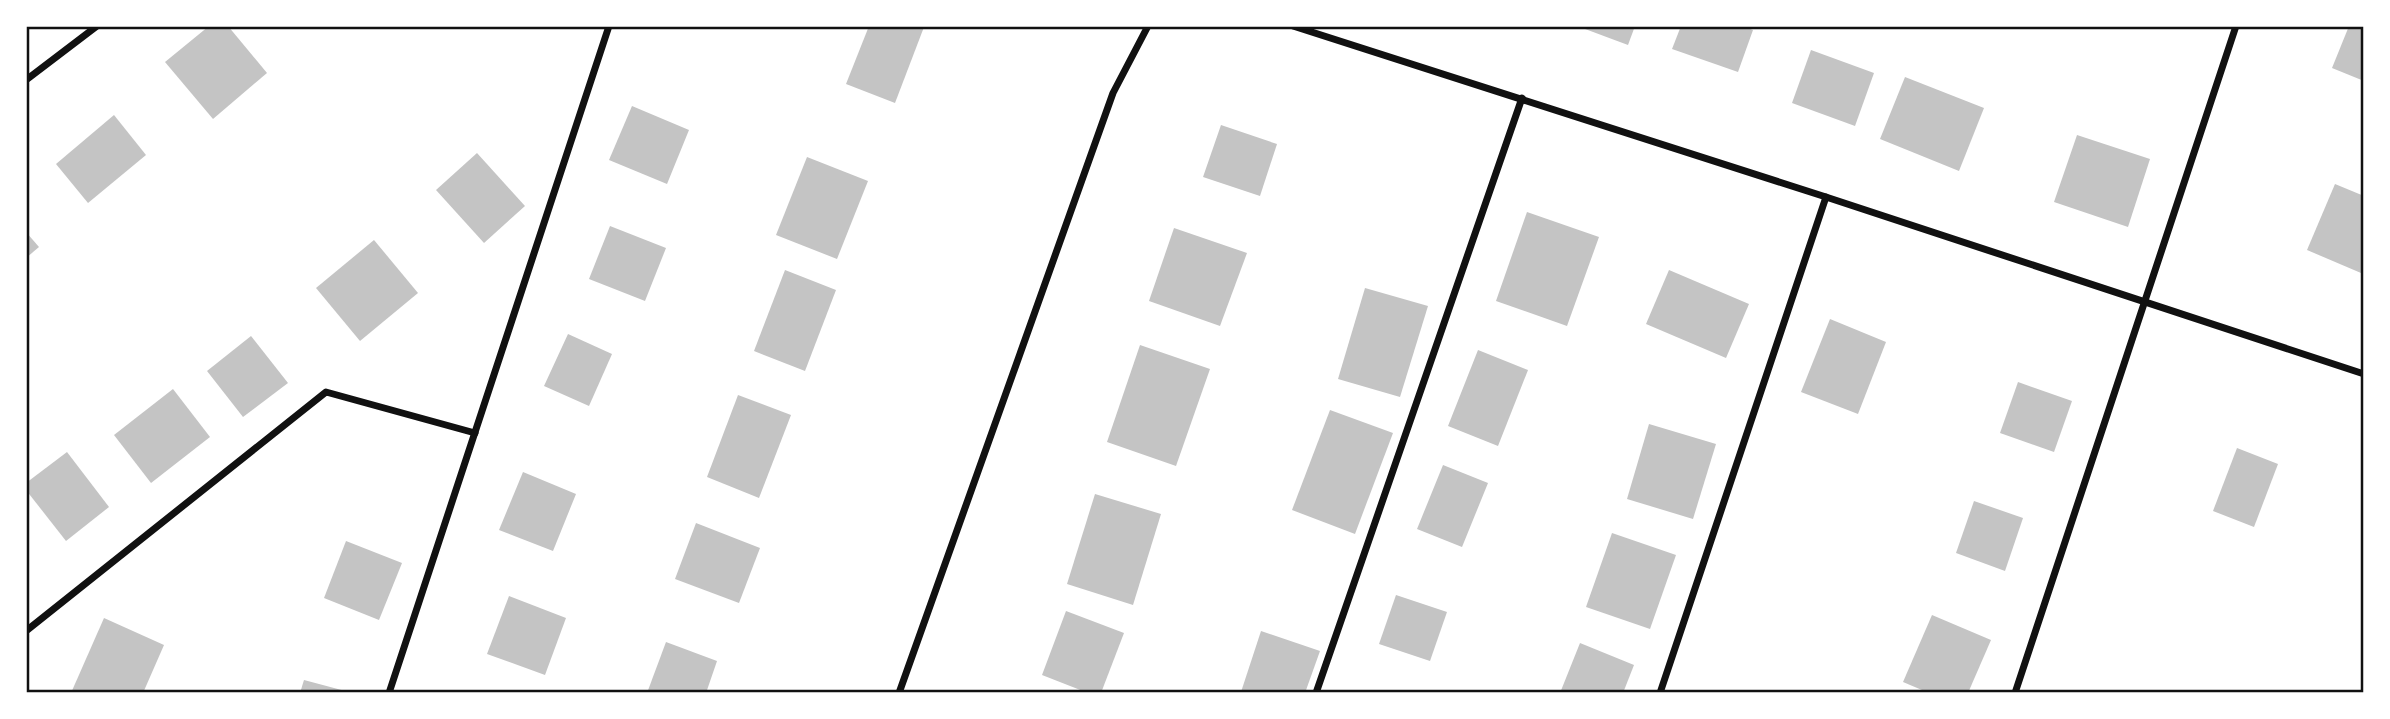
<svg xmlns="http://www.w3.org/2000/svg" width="2390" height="719" viewBox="0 0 2390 719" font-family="Overpass,sans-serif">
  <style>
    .building { fill: #c4c4c4 }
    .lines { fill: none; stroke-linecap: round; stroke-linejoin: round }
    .minor { stroke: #111; stroke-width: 7 }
    .neatline { fill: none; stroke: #111; stroke-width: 2.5 }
  </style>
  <rect width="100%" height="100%" fill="#fff"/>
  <g class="building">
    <polygon points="209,26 228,26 267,73 213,119 165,62"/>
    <polygon points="869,26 924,27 895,103 846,84"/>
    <polygon points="1577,26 1635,26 1628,45"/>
    <polygon points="1681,26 1742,26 1753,30 1738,72 1672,49"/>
    <polygon points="2349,26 2364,26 2364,81 2332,68"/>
    <polygon points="1811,50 1874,73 1855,126 1792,103"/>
    <polygon points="1905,77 1984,108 1959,171 1880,139"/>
    <polygon points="632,106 689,130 667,184 609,160"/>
    <polygon points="114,115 146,155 88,203 56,164"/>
    <polygon points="1221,125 1277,144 1260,196 1203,177"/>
    <polygon points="2077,135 2150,159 2128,227 2054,202"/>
    <polygon points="477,153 525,206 484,243 436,190"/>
    <polygon points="807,157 868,181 837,259 776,235"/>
    <polygon points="2335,184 2364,196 2364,266 2361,273 2307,250"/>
    <polygon points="1527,212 1599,237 1567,326 1496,301"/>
    <polygon points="610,226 666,248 645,301 589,279"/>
    <polygon points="1174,228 1247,253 1220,326 1149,301"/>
    <polygon points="26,232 39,247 26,258"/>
    <polygon points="374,240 418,293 360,341 316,288"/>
    <polygon points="785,270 836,290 805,371 754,351"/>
    <polygon points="1669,270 1749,304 1726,358 1646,324"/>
    <polygon points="1365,288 1428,306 1400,397 1338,379"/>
    <polygon points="1830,319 1886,342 1858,414 1801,392"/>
    <polygon points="568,334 612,354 589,406 544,386"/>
    <polygon points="251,336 288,383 243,417 207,371"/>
    <polygon points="1140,345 1210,369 1176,466 1107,442"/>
    <polygon points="1478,350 1528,370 1498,446 1448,426"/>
    <polygon points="2018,382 2072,401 2054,452 2000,433"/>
    <polygon points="173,389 210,437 151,483 114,435"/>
    <polygon points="738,395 791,415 759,498 707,477"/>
    <polygon points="1330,410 1393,433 1355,534 1292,510"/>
    <polygon points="1649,424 1716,444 1693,519 1627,499"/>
    <polygon points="2237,448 2278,464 2254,527 2213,511"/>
    <polygon points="67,452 109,507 66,541 26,490 26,483"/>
    <polygon points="1443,465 1488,483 1462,547 1417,529"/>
    <polygon points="523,472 576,494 553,551 499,530"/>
    <polygon points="1095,494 1161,514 1133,605 1067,584"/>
    <polygon points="1974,501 2023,518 2005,571 1956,553"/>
    <polygon points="696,523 760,548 739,603 675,579"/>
    <polygon points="1612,533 1676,555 1650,629 1586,607"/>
    <polygon points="346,541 402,563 379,620 324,598"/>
    <polygon points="1396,595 1447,612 1430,661 1379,644"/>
    <polygon points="509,596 566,618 545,675 487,654"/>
    <polygon points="1066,611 1124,633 1101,693 1088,693 1042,675"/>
    <polygon points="1932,615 1991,640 1968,693 1929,693 1903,682"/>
    <polygon points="104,618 164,645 143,693 71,693"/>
    <polygon points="1261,631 1320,651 1305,693 1241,692"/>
    <polygon points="666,642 717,661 706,693 647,693"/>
    <polygon points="1580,643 1634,665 1623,693 1560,693"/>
    <polygon points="304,680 349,692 349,693 300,693"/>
  </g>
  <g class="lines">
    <g class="minor">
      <polyline points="1293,26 1826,197 2364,374"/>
      <polyline points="26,80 97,26"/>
      <polyline points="26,631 326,392 475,433"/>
      <polyline points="389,693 609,26"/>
      <polyline points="899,693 1113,93 1148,26"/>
      <polyline points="1316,693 1522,98"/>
      <polyline points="1660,693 1826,197"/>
      <polyline points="2015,693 2236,26"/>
    </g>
  </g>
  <rect width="2390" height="719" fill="none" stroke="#ffffff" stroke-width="56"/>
  <rect x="28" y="28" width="2334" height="663" class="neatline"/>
</svg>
